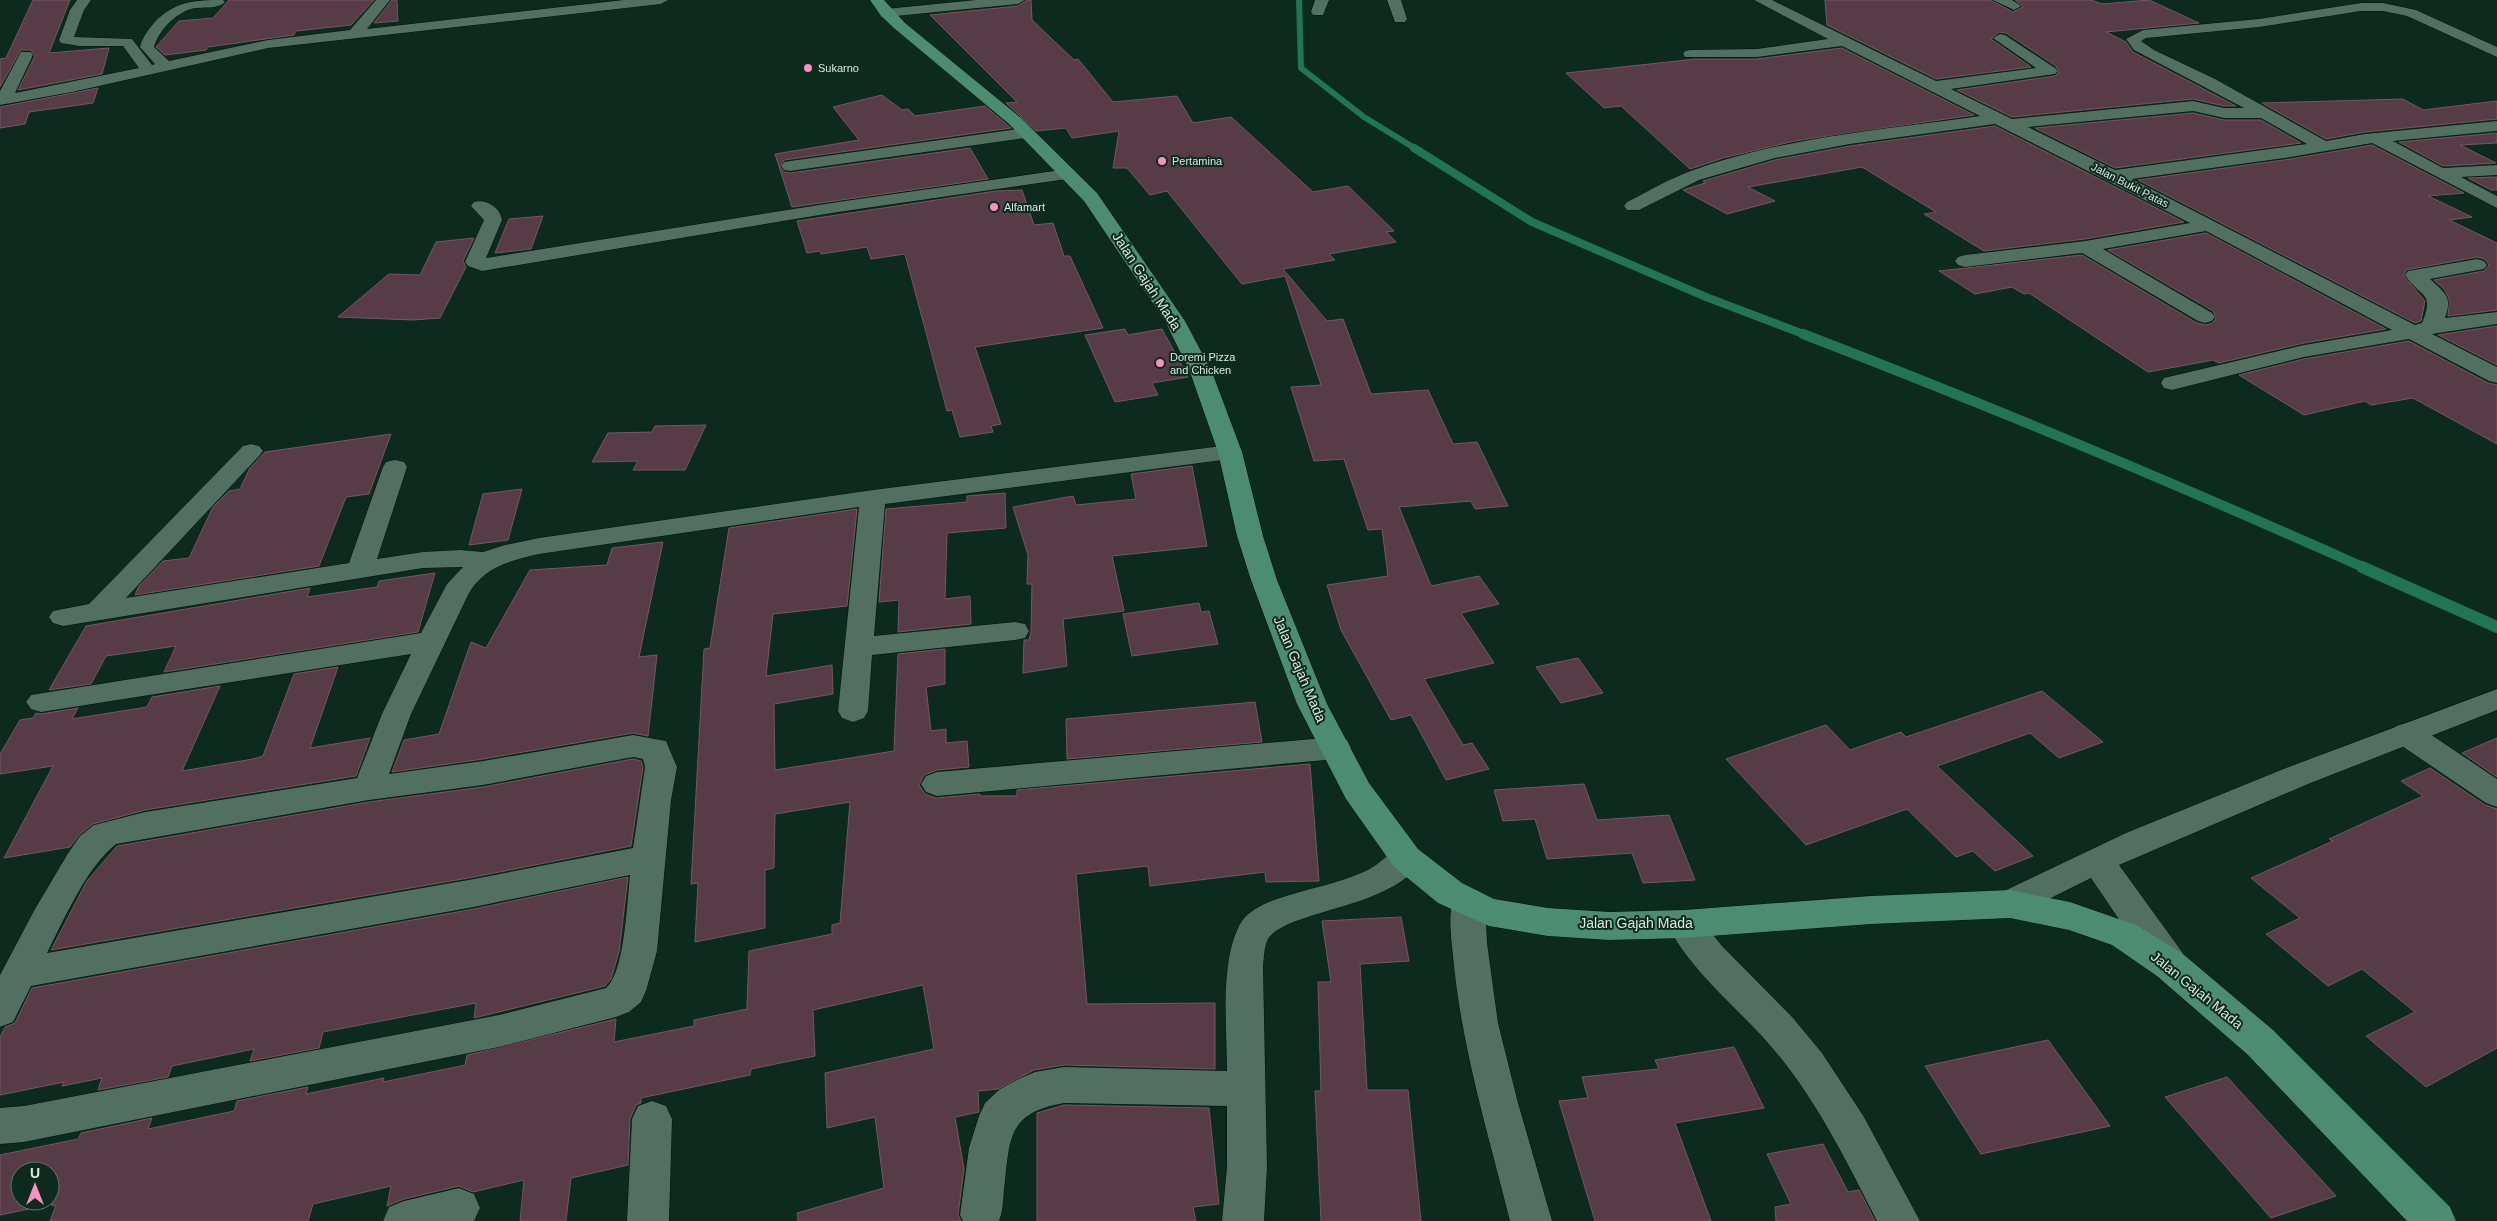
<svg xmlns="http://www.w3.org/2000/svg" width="2497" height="1221" viewBox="0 0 2497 1221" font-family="Helvetica,sans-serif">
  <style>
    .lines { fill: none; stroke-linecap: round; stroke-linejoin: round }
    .stream-far3 { stroke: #207554; stroke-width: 6 }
    .stream-far2 { stroke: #207554; stroke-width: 8 }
    .stream-far1 { stroke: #207554; stroke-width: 10 }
    .stream { stroke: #207554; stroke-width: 12 }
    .building { fill: #573b47; stroke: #755763; fill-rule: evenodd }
    .minor-casing { stroke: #001208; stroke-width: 1 }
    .tertiary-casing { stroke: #001208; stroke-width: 1 }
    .trunk-casing { stroke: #001208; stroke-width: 1 }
    .minor { fill: #517061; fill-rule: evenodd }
    .tertiary { fill: #517061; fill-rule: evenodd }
    .trunk { fill: #4c8c70; fill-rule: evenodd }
    .poi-dot { fill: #fc8fc1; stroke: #0c2a1e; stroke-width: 2 }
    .labels { text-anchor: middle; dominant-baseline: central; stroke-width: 4; stroke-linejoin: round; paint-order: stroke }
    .far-poi-label { font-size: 11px; fill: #d9eae1; stroke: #0c2a1e; text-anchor: start }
    .far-street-label { font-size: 11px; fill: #d9eae1; stroke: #0c2a1e }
    .street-label { font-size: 14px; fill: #d9eae1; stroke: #0c2a1e }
  </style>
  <rect width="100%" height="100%" fill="#0c2a1e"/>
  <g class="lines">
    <polyline class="stream-far3" points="1299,0 1301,68 1364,117 1416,149"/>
    <polyline class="stream-far2" points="1414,148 1532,222 1706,297 1806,335"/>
    <path class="stream-far1" d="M 1803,334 C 1993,407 2179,485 2365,568"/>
    <polyline class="stream" points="2362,567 2497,627"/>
  </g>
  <g class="building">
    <polygon points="33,0 70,0 49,53 109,48 102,74 18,90 35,56 31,50 21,50 0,87 0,59 6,58"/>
    <polygon points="229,0 374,0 351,25 296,31 294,35 208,47 206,50 165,55 156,47 179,21 213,18"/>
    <polygon points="392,0 397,0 398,21 374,23"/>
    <polygon points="1027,0 1031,0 1032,20 1074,60 1078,59 1113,102 1177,96 1193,123 1231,117 1313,192 1348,186 1394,231 1386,232 1396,242 1329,254 1335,260 1283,269 1327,321 1343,319 1371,394 1428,390 1453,444 1477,442 1508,506 1475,509 1471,501 1399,507 1431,586 1479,576 1499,604 1461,613 1494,663 1424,679 1463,745 1472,743 1489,769 1446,780 1411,715 1391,720 1341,630 1327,585 1388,576 1382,529 1368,530 1344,459 1314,461 1291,387 1321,385 1285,276 1242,284 1167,191 1150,195 1127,168 1113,168 1119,131 1072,138 1066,128 1036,131 1006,103 1017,102 930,15 1018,6"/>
    <polygon points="1825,0 1991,0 2013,12 2023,7 2015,0 2091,0 2102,4 2149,0 2199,23 2106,32 2126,42 2133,52 2236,106 2224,106 2193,99 2012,117 1957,90 2055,76 2059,72 2056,66 2006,33 1999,32 1991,39 2031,67 1936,79 1827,25"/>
    <polygon points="1842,48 1974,115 1795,141 1723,158 1690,169 1621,106 1604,108 1566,73 1696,59 1757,59"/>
    <polygon points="98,88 93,103 29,112 25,124 0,128 0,107"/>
    <polygon points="882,95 902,110 908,109 915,116 985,106 1011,128 784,160 780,167 784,172 790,173 970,148 988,179 792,207 775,154 859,140 833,107"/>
    <polygon points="2403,99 2423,110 2497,101 2497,119 2365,132 2326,139 2262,103"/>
    <polygon points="2193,113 2224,120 2261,120 2301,143 2115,168 2035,128"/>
    <polygon points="1995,126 2184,222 2085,239 1984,251 1924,214 1936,212 1862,167 1748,187 1775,201 1727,214 1683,190 1705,183 1703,181 1775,160 1850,146"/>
    <polygon points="2497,133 2497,143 2460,145 2496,163 2443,166 2399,142"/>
    <polygon points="2372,145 2464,193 2428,196 2472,217 2449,220 2497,243 2497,310 2448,316 2449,299 2445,290 2434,280 2484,271 2489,265 2485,259 2477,257 2406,270 2404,276 2425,301 2421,321 2415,323 2138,180 2291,159"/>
    <polygon points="2497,177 2497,190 2491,190 2468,178"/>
    <polygon points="1022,190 1034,225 1053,223 1064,256 1070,256 1103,328 975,347 1001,424 991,426 993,432 960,437 952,410 947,411 905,254 871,259 867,247 821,254 820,251 807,253 797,221 996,191"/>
    <polygon points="543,216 531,249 495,253 509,219"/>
    <polygon points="2206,233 2386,329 2304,343 2219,363 2213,360 2148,372 2029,293 2024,294 2012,287 1975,294 1939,271 2082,255 2197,323 2206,325 2213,323 2216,318 2213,311 2108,250"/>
    <polygon points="474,238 463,261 466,267 440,318 413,320 338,317 389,274 420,275 436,242"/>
    <polygon points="2497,326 2497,365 2438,335"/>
    <polygon points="1125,329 1128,335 1162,329 1188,377 1152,383 1158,395 1115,402 1085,335"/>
    <polygon points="2409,341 2488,383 2497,385 2497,444 2413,398 2371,405 2365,401 2304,415 2239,375 2304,359"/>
    <polygon points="706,425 685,470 633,470 638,461 592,462 608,433 652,432 655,426"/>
    <polygon points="391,434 369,494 346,497 319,566 135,595 139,586 163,561 189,558 213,507 229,491 240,489 250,468 265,452"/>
    <polygon points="1192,466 1207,546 1112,556 1124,611 1063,619 1067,666 1023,673 1024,640 1029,640 1031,632 1032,584 1027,584 1028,555 1013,507 1073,496 1076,505 1136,499 1131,474"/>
    <polygon points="522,489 508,540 469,545 483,494"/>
    <polygon points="1005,493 1006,528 947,533 945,599 970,596 971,624 898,632 899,600 879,602 886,509 967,502 967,496"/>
    <path d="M 857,509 L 847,606 L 773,614 L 766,676 L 832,665 L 833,694 L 774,704 L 775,770 L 894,751 L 898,654 L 945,649 L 945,684 L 926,687 L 931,731 L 946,729 L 946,743 L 967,741 L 969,767 L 937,770 L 924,775 L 919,785 L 925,794 L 936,798 L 980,794 L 980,796 L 1017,796 L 1017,790 L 1310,764 L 1319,881 L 1266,882 L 1265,872 L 1150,886 L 1148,866 L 1076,874 L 1087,1004 L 1215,1003 L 1215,1069 L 1064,1065 L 1034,1070 L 998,1089 L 978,1091 L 979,1112 L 955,1117 L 964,1169 L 958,1215 L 961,1221 L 798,1221 L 797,1213 L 884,1188 L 875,1117 L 827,1128 L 825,1073 L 934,1049 L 923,985 L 813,1010 L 815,1056 L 751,1069 L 750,1075 L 641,1098 L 641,1103 L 636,1105 L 630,1119 L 628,1165 L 571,1178 L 566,1221 L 520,1221 L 524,1180 L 473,1192 L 459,1186 L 404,1199 L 387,1206 L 391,1186 L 313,1204 L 308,1221 L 50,1221 L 56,1205 L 52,1206 L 53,1204 L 0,1215 L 0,1155 L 78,1139 L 81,1133 L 152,1118 L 148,1129 L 234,1111 L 237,1101 L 308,1087 L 306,1094 L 384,1078 L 383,1082 L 461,1066 L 465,1065 L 467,1055 L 616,1019 L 614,1042 L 694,1026 L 694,1020 L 747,1009 L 749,951 L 832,934 L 832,925 L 840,923 L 850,802 L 775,814 L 774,868 L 765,870 L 765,928 L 695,942 L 698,883 L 691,884 L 704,649 L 710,648 L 729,528 ZM 20,1171 L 50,1171 L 50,1201 L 20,1201 Z"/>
    <polygon points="663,542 639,657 657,655 648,736 633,733 483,759 392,772 404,740 439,734 471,642 486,648 530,570 607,565 612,548"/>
    <polygon points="435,573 418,632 164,672 176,646 106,656 91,684 49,690 86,626 310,588 307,597 377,587 379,581"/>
    <polygon points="1199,603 1201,612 1209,611 1218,644 1132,656 1123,614"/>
    <polygon points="1578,658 1603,693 1561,703 1536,667"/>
    <polygon points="338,667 310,748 370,738 356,776 145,810 93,824 79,835 70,847 4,858 53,766 0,774 0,754 20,720 33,718 36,713 41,714 78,708 72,719 147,707 152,697 220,686 182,771 253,759 263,756 294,674"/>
    <polygon points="2042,691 2103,742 2059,758 2030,733 1937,766 2033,856 1995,871 1973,851 1956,857 1907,809 1806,845 1726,759 1826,725 1850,750 1901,732 1906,737"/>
    <polygon points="1255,702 1262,742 1067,759 1066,719"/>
    <polygon points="2497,738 2497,777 2462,753"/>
    <polygon points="633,759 641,761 643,767 631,846 474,877 51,950 87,881 117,846 369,802 483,787"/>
    <polygon points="2430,768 2485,805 2497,809 2497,1048 2426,1087 2366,1036 2415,1012 2362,969 2328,986 2266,934 2300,918 2251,878 2333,841 2329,839 2423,796 2401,781"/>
    <polygon points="1584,784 1597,820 1669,815 1695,880 1643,883 1632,853 1547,859 1535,819 1503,821 1494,790"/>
    <polygon points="628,877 619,952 611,979 605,986 474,1018 476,1003 323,1032 319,1048 250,1061 254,1049 172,1066 168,1077 98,1090 102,1078 62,1086 64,1082 0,1095 0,1037 5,1027 15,1023 32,988 474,909"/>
    <polygon points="1401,917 1409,961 1360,964 1367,1090 1408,1090 1421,1221 1321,1221 1315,1091 1321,1091 1318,982 1331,982 1322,921"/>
    <polygon points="2048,1040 2110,1126 1981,1154 1925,1066"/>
    <polygon points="1734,1047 1764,1108 1675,1123 1711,1221 1595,1221 1559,1101 1588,1098 1582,1077 1659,1069 1655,1060"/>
    <polygon points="2227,1077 2336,1196 2271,1218 2165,1097"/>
    <polygon points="1064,1105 1209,1108 1219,1204 1193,1207 1196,1221 1037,1221 1037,1113"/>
    <polygon points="1823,1144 1848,1192 1859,1190 1875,1221 1776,1221 1775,1207 1791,1204 1767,1154"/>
  </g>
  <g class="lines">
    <g class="minor-casing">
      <g id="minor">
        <path d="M 77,0 L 91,0 L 84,10 L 74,37 L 132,39 L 152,65 L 155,64 L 140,47 C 142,38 148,30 154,23 C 174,1 195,0 223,0 L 225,2 C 218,10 201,6 191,9 C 175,14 159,30 154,47 L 169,61 L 268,40 L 350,30 L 376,0 L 390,0 L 367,29 L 624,0 L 668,0 L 661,4 L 268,48 L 72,92 L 0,105 L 0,91 L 21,52 L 31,52 L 33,55 L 15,93 L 139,68 L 123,46 L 79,46 L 61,43 L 59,40 L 70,10 Z"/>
        <polygon points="976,0 1025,0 1018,4 886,17 879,13 886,9"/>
        <polygon points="1315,0 1329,0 1323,15 1313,15 1311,12"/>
        <polygon points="1387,0 1401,0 1407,19 1405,22 1395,22"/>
        <path d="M 1754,0 L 1772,0 L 1936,81 L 2036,68 L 1993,38 L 2000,34 L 2005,35 L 2055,68 L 2058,71 L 2055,74 L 1951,89 L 2012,119 L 2193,101 L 2224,108 L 2244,108 L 2134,50 L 2126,39 L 2143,30 L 2259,19 L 2361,3 L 2383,3 L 2416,10 L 2497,47 L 2497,57 L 2407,16 L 2383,11 L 2361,11 L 2259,27 L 2146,38 L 2141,41 L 2154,50 L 2215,79 L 2326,141 L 2365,134 L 2497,121 L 2497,131 L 2393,141 L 2443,168 L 2497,165 L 2497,175 L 2461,177 L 2497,196 L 2497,208 L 2372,143 L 2291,157 L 2132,179 L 2415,325 L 2422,323 C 2435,291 2421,299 2405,275 L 2408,271 L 2477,259 L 2484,261 L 2487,265 L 2484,269 L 2430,279 C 2445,293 2453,296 2445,318 L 2497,312 L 2497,324 L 2432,334 L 2497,367 L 2497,383 L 2489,381 L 2409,339 L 2304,357 L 2172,390 L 2164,388 L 2161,383 L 2164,378 L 2304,345 L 2392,330 L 2206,231 L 2103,249 L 2212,313 L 2215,317 L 2212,321 L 2205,323 L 2198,321 L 2082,253 L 1965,267 L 1958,265 L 1955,261 L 1958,257 L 1965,255 L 2085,241 L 2190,223 L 1995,124 L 1850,144 L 1775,158 L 1699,180 L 1639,210 L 1627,210 L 1624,206 L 1627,202 C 1647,192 1667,180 1688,172 C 1781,137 1883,130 1980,116 L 1842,46 L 1757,57 L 1685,57 L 1683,54 L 1685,51 L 1690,50 L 1757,49 L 1828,39 ZM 2193,111 L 2224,118 L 2261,118 L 2307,144 L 2115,170 L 2028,127 Z"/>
        <polygon points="1993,0 2012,0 2021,6 2014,10"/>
        <polygon points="1026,128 1032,129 1034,133 1032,137 790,171 784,170 781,166 784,162 790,161"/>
        <path d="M 1068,169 L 1074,170 L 1077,174 L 1074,178 L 838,212 L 482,271 L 468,266 L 465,262 L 484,220 L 471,206 L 474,202 C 486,199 500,207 502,220 L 486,258 L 838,202 Z"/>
        <path d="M 251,444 L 259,446 L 263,451 L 259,456 L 126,598 L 349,563 L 383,467 L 386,462 L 395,460 L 404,462 L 407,467 L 377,559 L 423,552 L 460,550 L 483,552 L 505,545 L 539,538 L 873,490 L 1230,445 L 1238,447 L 1242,452 L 1238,457 L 1230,459 L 885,504 L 874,636 L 1015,622 L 1025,624 L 1029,631 L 1025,638 L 1015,640 L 872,655 L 868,711 L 864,718 L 853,722 L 842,718 L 838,711 L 859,507 L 539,554 C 511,560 482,568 468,595 L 411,714 L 389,774 L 483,761 L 633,735 L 666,741 L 677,767 L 671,800 L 657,951 L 646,991 L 641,1002 L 629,1012 L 616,1017 L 499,1047 L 24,1142 L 0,1144 L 0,1108 L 24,1106 L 499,1015 L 606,988 C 625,972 627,901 630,875 L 474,907 L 31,986 L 13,1022 L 0,1027 L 0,975 L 35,909 L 67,855 L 80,836 L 94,825 L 145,812 L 357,778 L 382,714 L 411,654 L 41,712 L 31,709 L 26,702 L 31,695 L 421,633 L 447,584 L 463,567 L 423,568 L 63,626 L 53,623 L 49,617 L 53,611 L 89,604 L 243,446 ZM 633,757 L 643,759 L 645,767 L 633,848 L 474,879 L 47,953 C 65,918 86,868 116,844 L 369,800 L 483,785 Z"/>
        <polygon points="2407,723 2418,726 2497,779 2497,807 2486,803 2396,742 2392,734 2396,726"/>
        <polygon points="1336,737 1347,740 1351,748 1347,756 1336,759 937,796 926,792 921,784 926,776 937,772"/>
        <path d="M 1406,845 L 1418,849 L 1423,858 C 1403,895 1342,905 1305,918 C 1293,922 1275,928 1268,939 C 1264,947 1264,958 1263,966 L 1267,1167 L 1264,1221 L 1222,1221 L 1227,1167 L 1227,1106 L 1064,1103 C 1006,1113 1010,1140 1004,1190 C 1003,1201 1003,1211 999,1221 L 963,1221 L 960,1215 L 969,1148 L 979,1116 L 985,1103 L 1000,1089 L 1021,1078 L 1035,1072 L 1064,1067 L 1227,1071 C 1227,1028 1219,957 1242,921 C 1249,911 1262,905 1274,900 C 1304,889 1339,884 1368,870 C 1382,863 1390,850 1406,845 Z"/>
        <path d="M 1468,888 L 1480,892 L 1485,902 L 1487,943 L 1498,1023 L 1518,1103 L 1552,1221 L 1510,1221 C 1488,1133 1461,1046 1453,956 C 1451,936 1447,910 1456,892 Z"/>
        <path d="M 1684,910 L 1696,914 L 1722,946 L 1793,1018 L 1822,1053 L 1864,1117 L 1920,1221 L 1877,1221 C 1848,1164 1820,1107 1780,1057 C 1744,1012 1693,976 1667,924 L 1672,914 Z"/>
        <polygon points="652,1101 666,1106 672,1119 669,1221 627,1221 632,1119 638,1106"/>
        <polygon points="459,1188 474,1194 480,1208 474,1221 383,1221 389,1207 404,1201"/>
      </g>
    </g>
    <g class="tertiary-casing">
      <polygon id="tertiary" points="2497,689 2497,710 2308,784 2119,865 2182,952 2187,963 2182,974 2169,978 2156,974 2091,878 2010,918 1998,914 1993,904 1998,894 2126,833 2286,768"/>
    </g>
    <g class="trunk-casing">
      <polygon id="trunk" points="870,0 884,0 905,23 1021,118 1097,193 1185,321 1212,372 1242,452 1263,536 1277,580 1327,704 1369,783 1418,849 1462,883 1494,899 1548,908 1609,912 1684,910 1871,896 2010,890 2070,902 2136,925 2183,954 2273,1030 2450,1207 2456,1221 2407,1221 2247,1054 2157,976 2112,945 2069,930 2010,918 1871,924 1684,938 1609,940 1548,936 1489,926 1438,903 1394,867 1346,799 1297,704 1251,580 1237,536 1218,452 1190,372 1165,321 1084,201 1009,124 895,29 881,16"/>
    </g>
    <use href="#minor" class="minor"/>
    <use href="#tertiary" class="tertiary"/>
    <use href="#trunk" class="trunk"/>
  </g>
  <g class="poi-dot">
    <circle cx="808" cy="68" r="5"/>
    <circle cx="1162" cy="161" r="5"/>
    <circle cx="994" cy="207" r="5"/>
    <circle cx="1160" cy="363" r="5"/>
  </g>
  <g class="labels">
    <g class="far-poi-label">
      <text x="818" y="68">Sukarno</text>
      <text x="1172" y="161">Pertamina</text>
      <text x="1004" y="207">Alfamart</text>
      <text x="1170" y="357">Doremi Pizza<tspan x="1170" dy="13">and Chicken</tspan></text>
    </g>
    <g class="far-street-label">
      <text transform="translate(2130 185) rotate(27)">Jalan Bukit Patas</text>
    </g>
    <g class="street-label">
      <text transform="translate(1147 281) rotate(57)">Jalan Gajah Mada</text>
      <text transform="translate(1300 669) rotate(67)">Jalan Gajah Mada</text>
      <text x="1636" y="923">Jalan Gajah Mada</text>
      <text transform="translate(2197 990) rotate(39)">Jalan Gajah Mada</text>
    </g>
  </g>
  <g transform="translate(35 1186)"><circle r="24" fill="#0c2a1e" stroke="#5e776c"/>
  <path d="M0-4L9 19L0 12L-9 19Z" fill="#fc8fc1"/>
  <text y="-8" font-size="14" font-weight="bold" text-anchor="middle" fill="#d9eae1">U</text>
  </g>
</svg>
